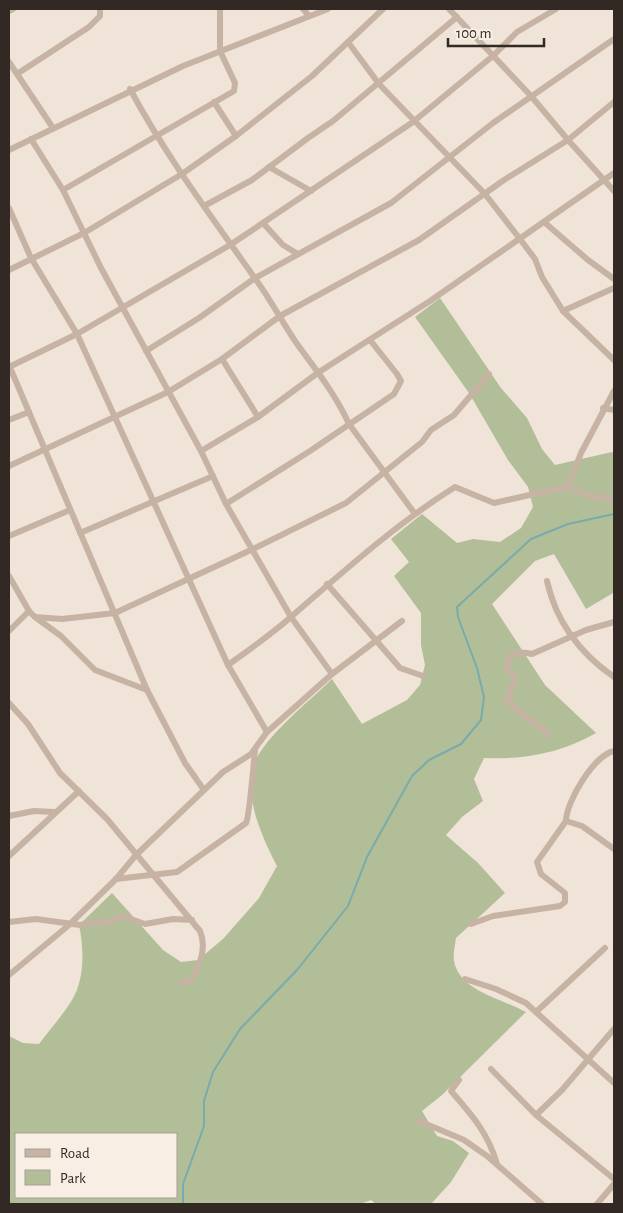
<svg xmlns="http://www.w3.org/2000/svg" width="623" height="1213" viewBox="0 0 623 1213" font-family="'Alegreya Sans',sans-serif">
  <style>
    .green { fill: #b2be98; fill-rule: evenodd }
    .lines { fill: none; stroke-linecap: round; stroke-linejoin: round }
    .stream { stroke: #77abac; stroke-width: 2 }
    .minor { stroke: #c7b3a4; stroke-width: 6 }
  </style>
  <rect width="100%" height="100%" fill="#f0e3d7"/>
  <path class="green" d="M 440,298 L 501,388 L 527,418 L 542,449 L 555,465 L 612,452 L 614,455 L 614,595 L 613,593 L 586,609 L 554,554 L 535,561 L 492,604 L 545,685 L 596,733 C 562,753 522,760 484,758 L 474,779 L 483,801 L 462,817 L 446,835 L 478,863 L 505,893 L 456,938 C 455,945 453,954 454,961 C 459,991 503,999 526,1012 L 442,1095 L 422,1111 L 437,1136 L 453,1141 L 469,1153 L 451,1182 L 431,1204 L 376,1204 L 371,1200 L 360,1204 L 9,1204 L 9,1036 L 23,1043 L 39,1044 C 50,1029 63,1015 72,1000 C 85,979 84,948 79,925 L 112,893 L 163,950 L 181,962 L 198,960 L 223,939 L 259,898 L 277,866 C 263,839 244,798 253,767 C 261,739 311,700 332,679 L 362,724 L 407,700 L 420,685 L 425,665 L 421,645 L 421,613 L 394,576 L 409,562 L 391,539 L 422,514 L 457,543 L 473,539 L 500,542 L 521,528 L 533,507 L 528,487 L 508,460 L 469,393 L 415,317 ZM 16,1134 L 176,1134 L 176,1197 L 16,1197 Z"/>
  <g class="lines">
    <polyline class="stream" points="183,1204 183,1184 204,1126 204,1101 213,1072 240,1029 297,970 348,906 367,857 412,776 429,760 461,744 481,720 484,697 477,668 458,617 457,607 531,539 568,524 614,514"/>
    <g class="minor">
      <polyline points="303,9 309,16"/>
      <polyline points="449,9 531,96 568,140 614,191"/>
      <polyline points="9,11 13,9"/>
      <polyline points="348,42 379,84 485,194 520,239 535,259 542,277 563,311 614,360"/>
      <polyline points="9,62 53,128"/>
      <polyline points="17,74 89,27 100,16 100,9"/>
      <path d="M 130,89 C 166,156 211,216 254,277 C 269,297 281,320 295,341 C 315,369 335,393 349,424 L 415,514"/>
      <polyline points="214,102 236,136"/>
      <polyline points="31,139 63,190 101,268 201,451 226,504 291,617 332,674"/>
      <polyline points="9,150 183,66 328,9"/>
      <polyline points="269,167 311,191"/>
      <polyline points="63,190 234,91 235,83 220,51 220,9"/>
      <polyline points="204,206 252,180 308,138 333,121 457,17"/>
      <polyline points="9,208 31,258 77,334 228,665 267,732"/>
      <polyline points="544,222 588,260 614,279"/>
      <polyline points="263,223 283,245 298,254"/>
      <polyline points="9,270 84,233 182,174 236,136 312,76 383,9"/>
      <polyline points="563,311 614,288"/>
      <polyline points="146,351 199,318 255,278 391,203 493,123 614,39"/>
      <polyline points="222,359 258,417"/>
      <polyline points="9,365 147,690 185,763 204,790"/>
      <polyline points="9,367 77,334 230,245 413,122 494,55 517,32 556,9"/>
      <polyline points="603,408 614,410"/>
      <polyline points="9,420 29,412"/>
      <polyline points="201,451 258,417 319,372 430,301 614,173"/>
      <polyline points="9,466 168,392 222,359 280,316 419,240 504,180 568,140 614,102"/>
      <polyline points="568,486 581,453 614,391"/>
      <polyline points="226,504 310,451 394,394 401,381 397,374 370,340"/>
      <polyline points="80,533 213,476"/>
      <polyline points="9,536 70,510"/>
      <polyline points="9,576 29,611 35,617 62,619 115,613 253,549 346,503 422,442 431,430 454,415 489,374"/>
      <path d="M 547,581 C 556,622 581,654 614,677"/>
      <polyline points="327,584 400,668 423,676"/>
      <polyline points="35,617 61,636 95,670 147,690"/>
      <polyline points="9,631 29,611"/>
      <path d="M 228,665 C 250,649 272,634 292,616 C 344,571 396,524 455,487 L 494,503 L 565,487 L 590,496 L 614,499"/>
      <path d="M 9,703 L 28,724 L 60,773 L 107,819 L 200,931 C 207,947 200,966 191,980 L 181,984"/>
      <path d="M 548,734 L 507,701 L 515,678 L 506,668 C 508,652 520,651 532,654 L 586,630 L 614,622"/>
      <polyline points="9,816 34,811 54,812"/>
      <path d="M 566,821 C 566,802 594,755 614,751"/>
      <polyline points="9,856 79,791"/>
      <path d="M 116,879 L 177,872 L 246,823 C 249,818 254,761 255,750"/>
      <polyline points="9,922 36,919 80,925 112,921 122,916 145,924 173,919 192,920"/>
      <polyline points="471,924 493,916 560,906 565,902 565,893 541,874 537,862 566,821 582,826 614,849"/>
      <polyline points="9,975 69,925 116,879 136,855 223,772 251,754 267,732 332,674 402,621"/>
      <polyline points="465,979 496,989 526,1003 614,1083"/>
      <polyline points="536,1012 605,948"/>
      <polyline points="491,1069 536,1115 614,1179"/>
      <path d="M 459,1080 L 451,1091 C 472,1115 488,1133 497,1164"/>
      <polyline points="536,1115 562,1090 614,1029"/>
      <polyline points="419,1121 464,1140 487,1156 542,1204"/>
      <polyline points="597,1204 614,1184"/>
    </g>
  </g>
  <rect width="623" height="1213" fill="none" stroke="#322925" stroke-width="20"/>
  <rect x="15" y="1133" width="162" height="65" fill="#f8eee3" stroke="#a99f97"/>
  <rect x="25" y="1149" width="25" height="8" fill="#c7b3a4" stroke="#a99f97"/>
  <text x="60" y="1158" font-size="15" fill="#322925">Road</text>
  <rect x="25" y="1170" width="25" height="15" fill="#b2be98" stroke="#a99f97"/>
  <text x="60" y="1183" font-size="15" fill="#322925">Park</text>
  <path d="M448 38v8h96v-8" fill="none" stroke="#322925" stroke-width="2.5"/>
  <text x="456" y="38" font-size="15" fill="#322925" stroke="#f8eee3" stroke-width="4" paint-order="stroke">100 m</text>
</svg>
